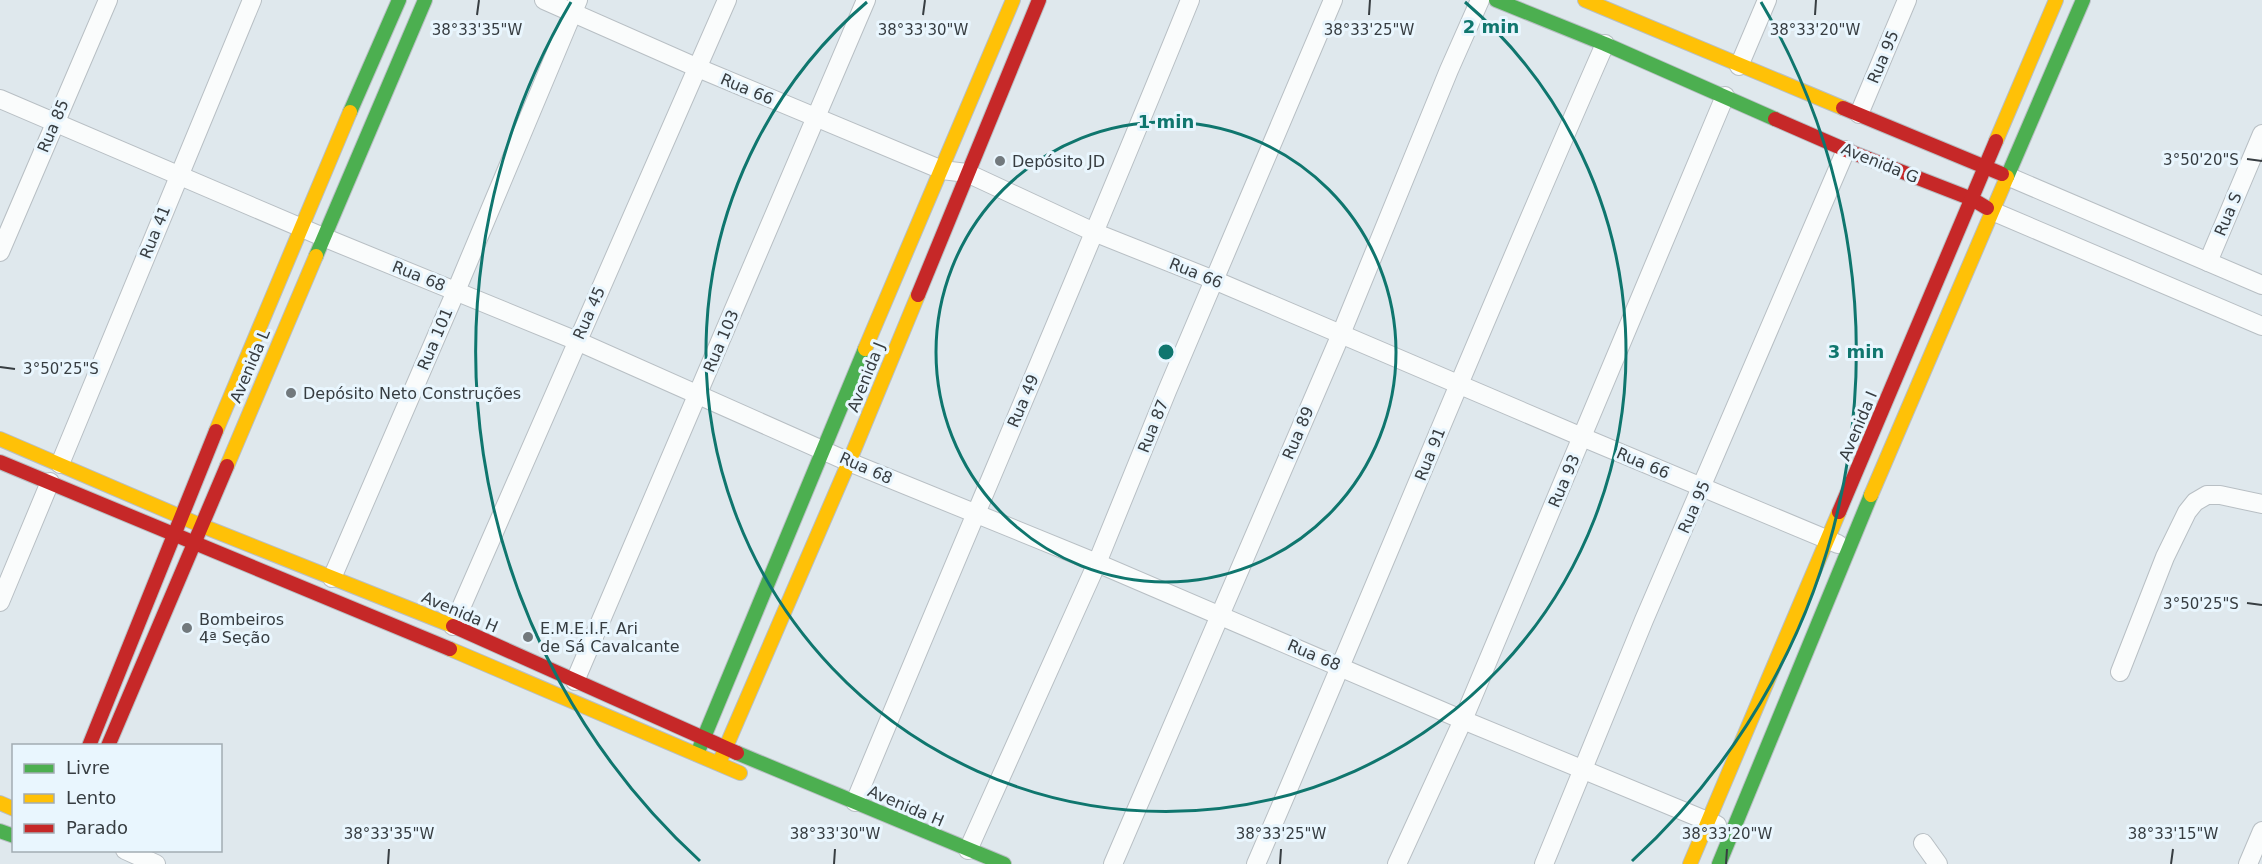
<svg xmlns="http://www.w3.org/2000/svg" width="2262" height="864" viewBox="0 0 2262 864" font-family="'DejaVu Sans',sans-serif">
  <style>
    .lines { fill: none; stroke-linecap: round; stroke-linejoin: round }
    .street-casing { stroke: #b8bfc4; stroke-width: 20 }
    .fast-casing { stroke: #b8bfc4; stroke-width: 16 }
    .slow-casing { stroke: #b8bfc4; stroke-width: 16 }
    .jam-casing { stroke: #b8bfc4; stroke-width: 16 }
    .street { stroke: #fafcfc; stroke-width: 18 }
    .fast { stroke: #4caf50; stroke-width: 14 }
    .slow { stroke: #ffc107; stroke-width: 14 }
    .jam { stroke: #c62828; stroke-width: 14 }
    .ticks { fill: none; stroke: #373d41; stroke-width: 2 }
    .ring { fill: none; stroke: #0f766e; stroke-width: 3 }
    .poi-dot { fill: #72797d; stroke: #e9f6fe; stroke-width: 2 }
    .labels { text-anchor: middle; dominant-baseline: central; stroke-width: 6; stroke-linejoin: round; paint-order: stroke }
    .street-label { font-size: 16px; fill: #373d41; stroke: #e9f6fe }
    .poi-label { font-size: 16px; fill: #373d41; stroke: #e9f6fe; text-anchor: start }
    .ticks-label { font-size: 15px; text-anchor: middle; fill: #373d41; stroke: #e9f6fe; stroke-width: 6; stroke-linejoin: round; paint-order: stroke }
    .centre { fill: #0f766e; stroke: #e9f6fe; stroke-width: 3 }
    .ring-label { font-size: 18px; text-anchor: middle; font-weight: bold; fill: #0f766e; stroke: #e9f6fe; stroke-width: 6; stroke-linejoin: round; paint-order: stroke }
  </style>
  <rect width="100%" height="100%" fill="#dfe8ed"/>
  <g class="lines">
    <g class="street-casing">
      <g id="street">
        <polyline points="544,0 698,68 942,170 967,173 1096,233 1214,280 1582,437 1838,544"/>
        <polyline points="1739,66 1767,0"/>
        <polyline points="0,99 323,237 577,341 849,462 1097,563 1463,720 1717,825"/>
        <polyline points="1859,114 1907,0"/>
        <polyline points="2007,176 2262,285"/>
        <polyline points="1992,211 2262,326"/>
        <polyline points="0,252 108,0"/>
        <polyline points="2208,262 2262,134"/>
        <polyline points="60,464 252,0"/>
        <polyline points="332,578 456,291 578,0"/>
        <polyline points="0,602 50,482"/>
        <polyline points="453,626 727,0"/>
        <polyline points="2120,672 2165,557 2187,512 2195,502 2207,495 2220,495 2262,504"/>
        <polyline points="575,681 866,0"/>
        <path d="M 855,802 C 966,534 1081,269 1190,0"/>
        <polyline points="1923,843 1938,864"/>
        <polyline points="125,850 156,864"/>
        <polyline points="968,850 1097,563 1167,391 1333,0"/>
        <polyline points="1113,864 1341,334 1449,70 1480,0"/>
        <path d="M 1256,864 C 1374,591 1485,316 1605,44"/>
        <polyline points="1397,864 1463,720 1725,96"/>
        <polyline points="1544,864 1644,620 1846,150"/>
        <polyline points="2248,864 2262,831"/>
      </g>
    </g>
    <g class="fast-casing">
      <g id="fast">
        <polyline points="1496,0 1605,44 1775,119"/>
        <polyline points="350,112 399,0"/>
        <polyline points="2007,177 2083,0"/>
        <polyline points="316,256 425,0"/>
        <polyline points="737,753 1004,864"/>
        <polyline points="697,754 865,349"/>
        <polyline points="0,831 14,836"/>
        <polyline points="1719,864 1871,495"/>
      </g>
    </g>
    <g class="slow-casing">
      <g id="slow">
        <polyline points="1585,0 1843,108"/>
        <polyline points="1996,141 2056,0"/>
        <polyline points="865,349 1013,0"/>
        <polyline points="216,431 350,112"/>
        <polyline points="0,439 200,525 453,626"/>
        <polyline points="227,466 316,256"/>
        <polyline points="1871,495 2007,177"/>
        <polyline points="450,649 740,773"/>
        <polyline points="719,763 849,462 918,295"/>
        <polyline points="0,803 14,809"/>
        <polyline points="1690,864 1839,512"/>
      </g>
    </g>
    <g class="jam-casing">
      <g id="jam">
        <polyline points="1843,108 2002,174"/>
        <polyline points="1775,119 1846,150 1972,199 1987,208"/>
        <polyline points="918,295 1039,0"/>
        <polyline points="0,462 450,649"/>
        <polyline points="1839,512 1996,141"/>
        <polyline points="453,626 737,753"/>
        <polyline points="89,746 216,431"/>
        <polyline points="108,746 227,466"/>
      </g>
    </g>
    <use href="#street" class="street"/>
    <use href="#fast" class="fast"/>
    <use href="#slow" class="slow"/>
    <use href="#jam" class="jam"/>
  </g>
  <path class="ticks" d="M 477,15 L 479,0M 923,15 L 925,0M 1369,15 L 1370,0M 1815,15 L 1816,0M 2247,159 L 2262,161M 0,367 L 15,369M 2247,603 L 2262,605M 388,864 L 389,849M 834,864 L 835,849M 1280,864 L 1281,849M 1726,864 L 1727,849M 2171,864 L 2173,849"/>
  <g class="ring">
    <circle cx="1166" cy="352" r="230"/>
    <path d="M1465 2A460 460 0 1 1 867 2"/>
    <path d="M700 861A690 690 0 0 1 571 2M1761 2A690 690 0 0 1 1632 861"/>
  </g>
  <g class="poi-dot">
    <circle cx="1000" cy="161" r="6"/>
    <circle cx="291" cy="393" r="6"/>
    <circle cx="187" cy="628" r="6"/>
    <circle cx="528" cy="637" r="6"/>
  </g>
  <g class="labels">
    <g class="street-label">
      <text transform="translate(1883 57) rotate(-67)">Rua 95</text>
      <text transform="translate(747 89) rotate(23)">Rua 66</text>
      <text transform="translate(53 126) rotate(-67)">Rua 85</text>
      <text transform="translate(1880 163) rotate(22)">Avenida G</text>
      <text transform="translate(2228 214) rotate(-67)">Rua S</text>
      <text transform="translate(155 232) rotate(-68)">Rua 41</text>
      <text transform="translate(1196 273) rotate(22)">Rua 66</text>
      <text transform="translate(419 276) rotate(22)">Rua 68</text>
      <text transform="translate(589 313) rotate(-66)">Rua 45</text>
      <text transform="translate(435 339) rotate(-67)">Rua 101</text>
      <text transform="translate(721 341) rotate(-67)">Rua 103</text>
      <text transform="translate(250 366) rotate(-67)">Avenida L</text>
      <text transform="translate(866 377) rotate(-68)">Avenida J</text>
      <text transform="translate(1023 401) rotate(-67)">Rua 49</text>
      <text transform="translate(1153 426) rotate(-68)">Rua 87</text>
      <text transform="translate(1858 426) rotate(-67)">Avenida I</text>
      <text transform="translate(1298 433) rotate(-67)">Rua 89</text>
      <text transform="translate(1430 454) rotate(-68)">Rua 91</text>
      <text transform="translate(1643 463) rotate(23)">Rua 66</text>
      <text transform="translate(866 468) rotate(24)">Rua 68</text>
      <text transform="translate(1564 481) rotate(-67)">Rua 93</text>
      <text transform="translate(1694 507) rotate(-66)">Rua 95</text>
      <text transform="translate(460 612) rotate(23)">Avenida H</text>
      <text transform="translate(1314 655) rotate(23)">Rua 68</text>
      <text transform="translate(906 806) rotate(23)">Avenida H</text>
    </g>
    <g class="poi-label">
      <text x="1012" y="161">Depósito JD</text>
      <text x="303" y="393">Depósito Neto Construções</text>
      <text x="199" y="619">Bombeiros<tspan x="199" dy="18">4ª Seção</tspan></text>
      <text x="540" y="628">E.M.E.I.F. Ari<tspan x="540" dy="18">de Sá Cavalcante</tspan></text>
    </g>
  </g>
  <g class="ticks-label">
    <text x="477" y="35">38°33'35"W</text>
    <text x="923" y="35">38°33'30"W</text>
    <text x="1369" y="35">38°33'25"W</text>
    <text x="1815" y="35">38°33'20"W</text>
    <text x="2201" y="165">3°50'20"S</text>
    <text x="61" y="374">3°50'25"S</text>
    <text x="2201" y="609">3°50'25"S</text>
    <text x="389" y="839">38°33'35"W</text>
    <text x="835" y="839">38°33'30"W</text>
    <text x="1281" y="839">38°33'25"W</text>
    <text x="1727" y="839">38°33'20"W</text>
    <text x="2173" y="839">38°33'15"W</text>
  </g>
  <circle cx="1166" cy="352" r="9" class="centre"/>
  <g class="ring-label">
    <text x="1491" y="33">2 min</text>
    <text x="1166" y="128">1 min</text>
    <text x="1856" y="358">3 min</text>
  </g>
  <rect x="12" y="744" width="210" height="108" fill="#e9f6fe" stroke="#a2acb2" stroke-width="1.5"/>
  <rect x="24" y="764" width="30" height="9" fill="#4caf50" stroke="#a2acb2" stroke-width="1.5"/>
  <text x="66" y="774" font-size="18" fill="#373d41">Livre</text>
  <rect x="24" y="794" width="30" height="9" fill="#ffc107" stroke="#a2acb2" stroke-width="1.5"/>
  <text x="66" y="804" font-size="18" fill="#373d41">Lento</text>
  <rect x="24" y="824" width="30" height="9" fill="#c62828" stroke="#a2acb2" stroke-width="1.5"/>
  <text x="66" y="834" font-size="18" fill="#373d41">Parado</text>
</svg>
